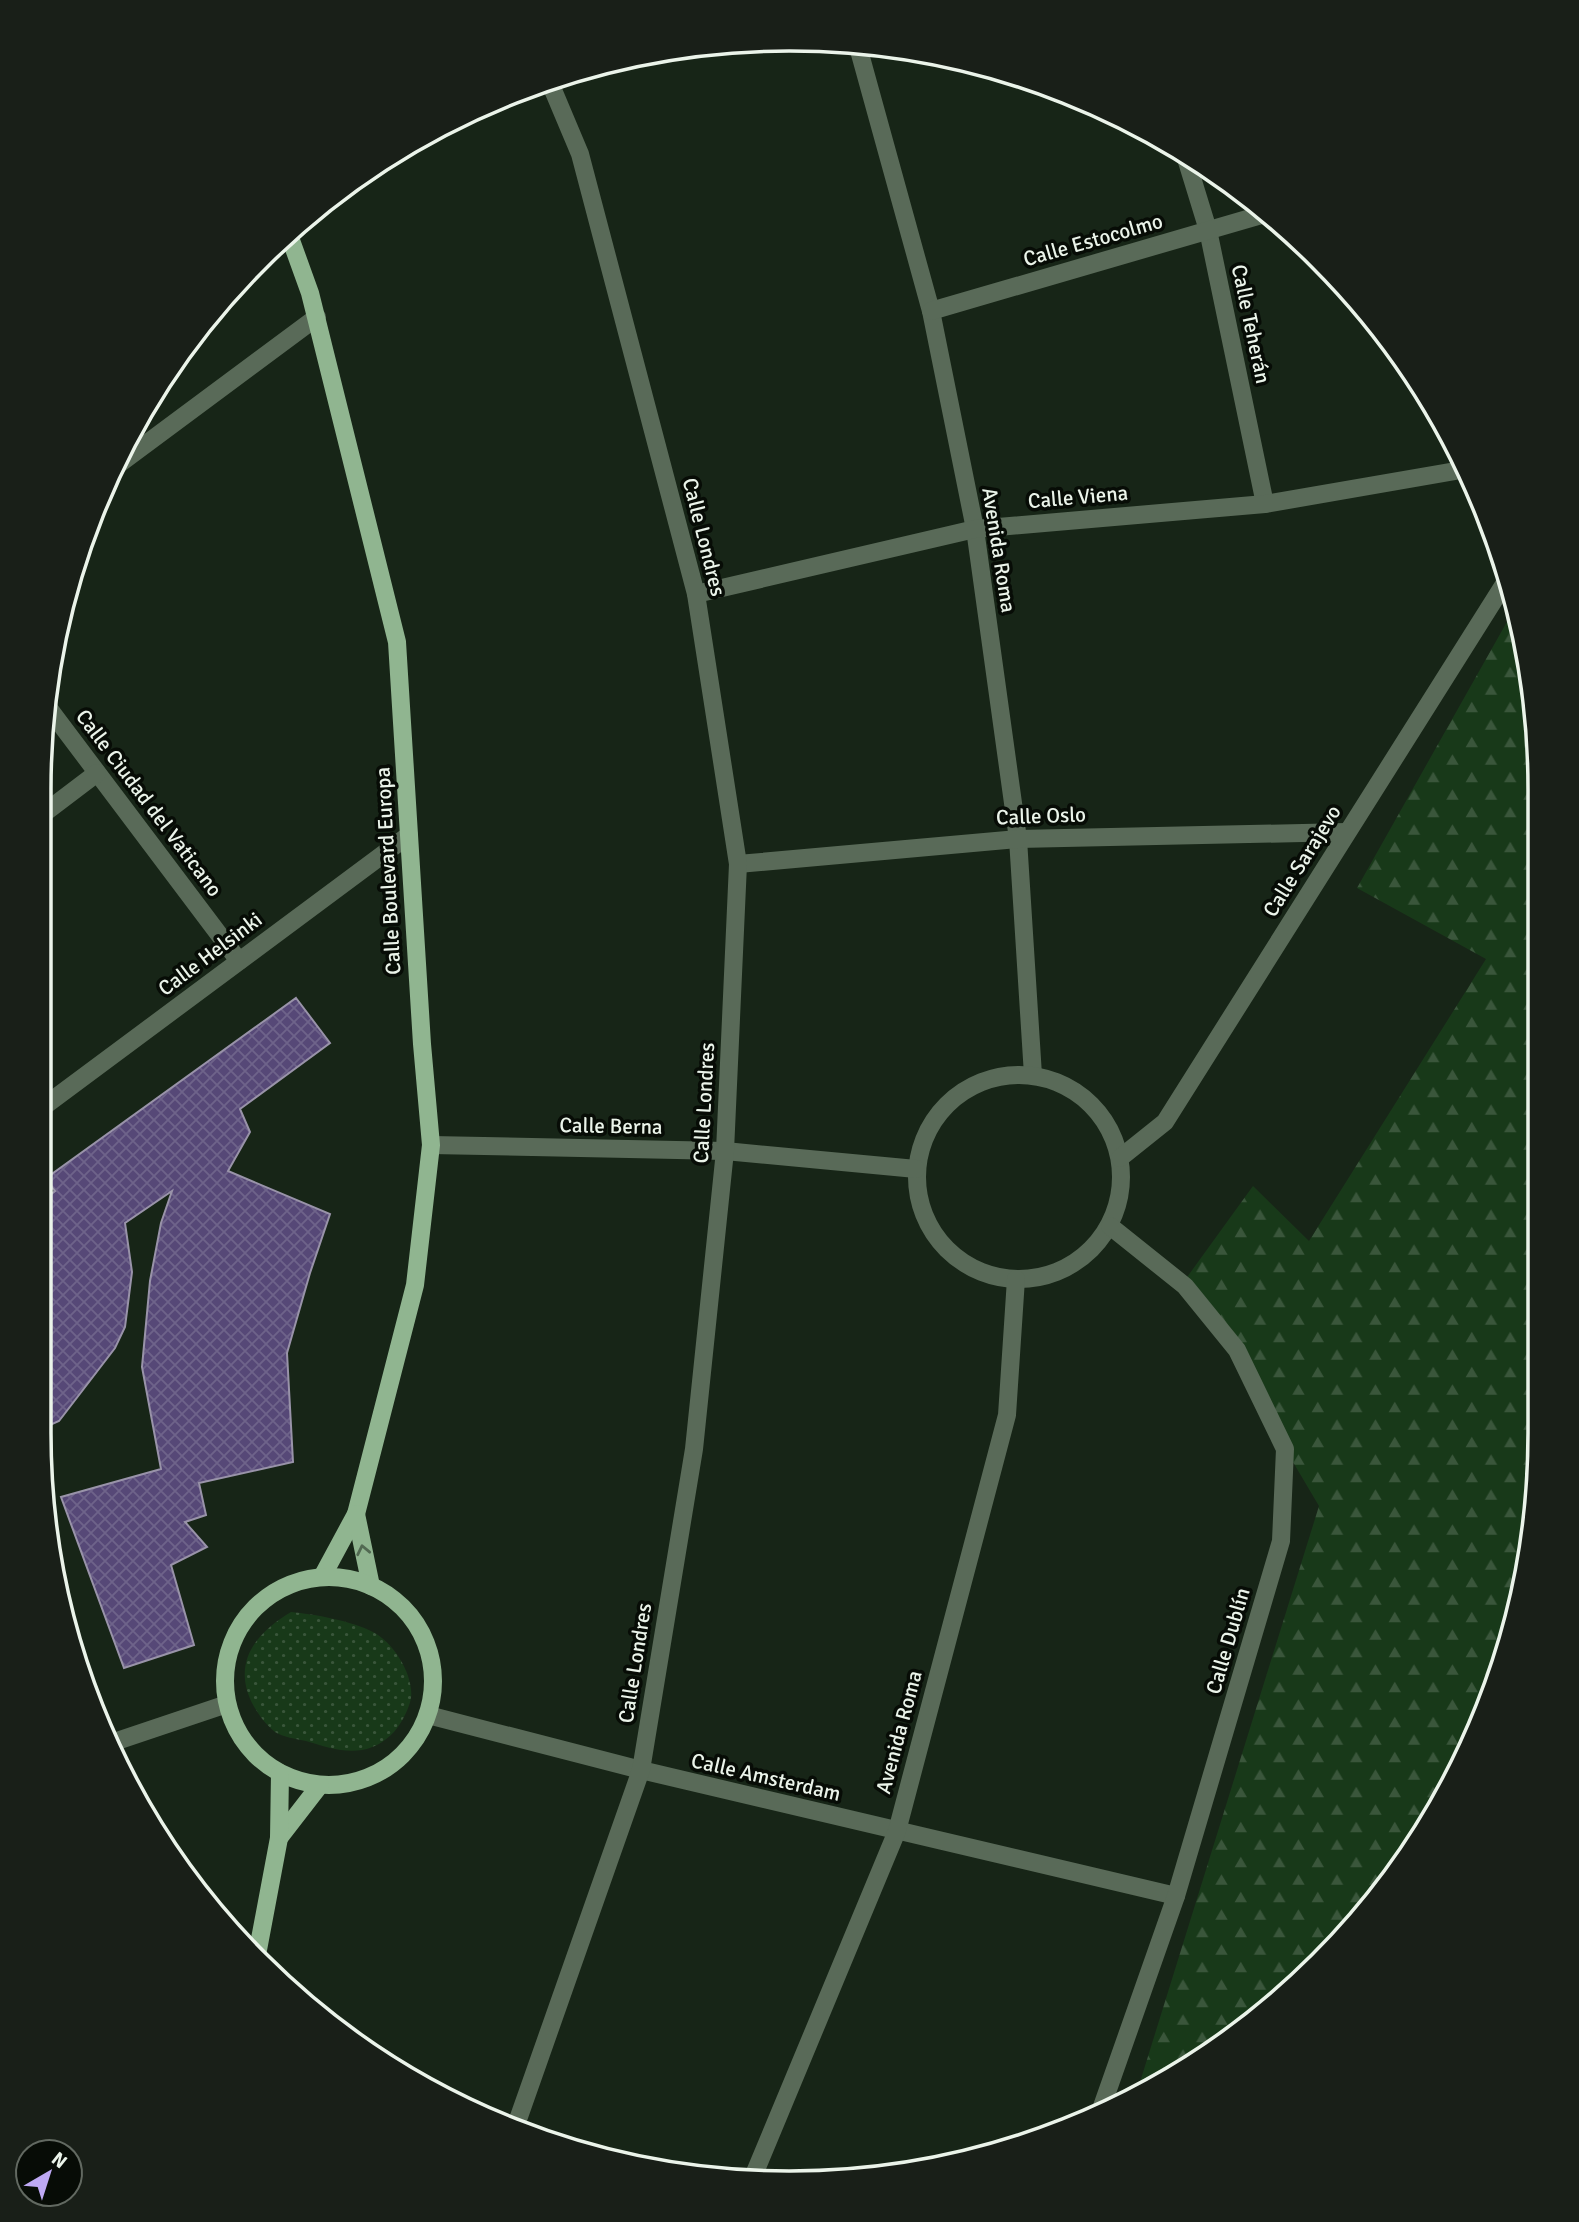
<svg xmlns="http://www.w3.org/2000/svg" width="1579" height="2222" viewBox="0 0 1579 2222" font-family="Signika,sans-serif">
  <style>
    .grass { fill: url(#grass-dots) }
    .forest { fill: url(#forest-firs) }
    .building { fill: url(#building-cross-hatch); stroke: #9993a9; stroke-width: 2 }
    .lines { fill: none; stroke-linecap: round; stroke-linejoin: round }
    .minor { stroke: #596a58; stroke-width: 18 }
    .major { stroke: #90b590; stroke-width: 18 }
    .oneway { stroke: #526952 }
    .labels { text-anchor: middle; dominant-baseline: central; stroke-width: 7; stroke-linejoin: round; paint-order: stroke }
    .street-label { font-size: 21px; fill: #ebf4ea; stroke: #070c06 }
    .rim { fill: none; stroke: #ebf4ea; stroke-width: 3.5 }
  </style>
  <defs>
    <pattern id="grass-dots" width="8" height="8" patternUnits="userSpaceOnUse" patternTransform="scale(1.75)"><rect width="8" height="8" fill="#183919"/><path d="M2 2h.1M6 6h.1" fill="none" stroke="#3a563b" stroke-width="1.8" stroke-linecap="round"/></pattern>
    <pattern id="forest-firs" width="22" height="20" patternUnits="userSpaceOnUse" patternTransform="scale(1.75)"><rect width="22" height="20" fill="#183919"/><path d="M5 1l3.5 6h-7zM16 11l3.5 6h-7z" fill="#3a563b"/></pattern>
    <pattern id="building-cross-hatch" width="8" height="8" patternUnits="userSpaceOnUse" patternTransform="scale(1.75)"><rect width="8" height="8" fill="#564877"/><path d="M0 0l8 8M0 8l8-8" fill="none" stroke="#6e638a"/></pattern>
  </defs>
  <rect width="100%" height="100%" fill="#172517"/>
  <path class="grass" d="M 291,1612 C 314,1614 352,1621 373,1632 C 393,1642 414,1675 411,1698 C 409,1710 399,1728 391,1735 C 364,1760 336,1750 306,1741 C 296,1739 283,1737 275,1732 C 265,1724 258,1714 252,1703 C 232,1662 256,1633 291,1612 Z"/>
  <polygon class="forest" points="1517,604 1534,691 1539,1481 1515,1627 1463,1765 1385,1890 1284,1997 1206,2057 1136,2095 1319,1506 1185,1280 1253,1186 1309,1241 1486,959 1357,888"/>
  <polygon class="building" points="296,998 330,1043 240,1109 250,1132 228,1171 330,1214 310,1273 287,1353 293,1462 199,1483 206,1515 185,1522 207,1547 171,1565 194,1645 124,1668 61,1497 161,1469 142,1367 150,1281 161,1223 172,1191 125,1223 132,1272 125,1327 115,1348 59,1421 39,1430 39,1317 42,1311 46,1281 48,1256 39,1227 39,1203 55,1191 45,1179"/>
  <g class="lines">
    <g class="minor">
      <polyline points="857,43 931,311 975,529 1018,839 1033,1075"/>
      <polyline points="1185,155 1208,230 1265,504"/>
      <polyline points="931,311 1268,213"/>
      <polyline points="111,470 317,317"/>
      <polyline points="696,594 975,529 1265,504 1467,469"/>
      <polyline points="47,706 239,961"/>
      <polyline points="39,817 97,773"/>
      <polyline points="738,864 1018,839 1347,832"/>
      <circle cx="1019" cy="1177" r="102"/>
      <polyline points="39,1110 409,835"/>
      <polyline points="431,1145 725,1151 916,1169"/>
      <polyline points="1120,1158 1165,1122 1508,578"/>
      <polyline points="428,1715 641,1770 1176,1896"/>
      <polyline points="108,1744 227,1704"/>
      <polyline points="1099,2115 1176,1896 1281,1541 1285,1449 1237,1350 1185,1286 1110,1226"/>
      <polyline points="515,2128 641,1770 694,1449 725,1151 738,864 696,594 580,154 548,78"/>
      <polyline points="753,2177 897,1831 1007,1415 1016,1279"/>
    </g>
    <g class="major">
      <polyline points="288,232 310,293 397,642 422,1044 431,1145 415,1285 356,1514 322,1577"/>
      <polyline points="356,1514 371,1586"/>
      <circle cx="329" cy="1681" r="104"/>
      <polyline points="279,1838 320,1785"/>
      <polyline points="257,1955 279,1838 280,1773"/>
    </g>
  </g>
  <defs><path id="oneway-chevron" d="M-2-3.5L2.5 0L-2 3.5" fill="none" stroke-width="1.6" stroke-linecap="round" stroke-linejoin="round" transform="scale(1.75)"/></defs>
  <use class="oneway" href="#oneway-chevron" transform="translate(363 1550) rotate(-102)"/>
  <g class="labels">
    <g class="street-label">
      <text transform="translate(1093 240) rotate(-16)">Calle Estocolmo</text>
      <text transform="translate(1251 324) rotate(78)">Calle Teherán</text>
      <text transform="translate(1078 497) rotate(-5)">Calle Viena</text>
      <text transform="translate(704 537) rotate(76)">Calle Londres</text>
      <text transform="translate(999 550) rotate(81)">Avenida Roma</text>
      <text transform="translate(149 803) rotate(53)">Calle Ciudad del Vaticano</text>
      <text transform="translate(1041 816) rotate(-2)">Calle Oslo</text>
      <text transform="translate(1302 861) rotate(-58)">Calle Sarajevo</text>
      <text transform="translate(388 871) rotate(-93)">Calle Boulevard Europa</text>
      <text transform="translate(210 954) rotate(-37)">Calle Helsinki</text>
      <text transform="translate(704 1103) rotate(-87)">Calle Londres</text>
      <text transform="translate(611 1126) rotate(1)">Calle Berna</text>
      <text transform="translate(1228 1641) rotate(-74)">Calle Dublín</text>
      <text transform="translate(635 1663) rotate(-81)">Calle Londres</text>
      <text transform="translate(899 1732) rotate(-75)">Avenida Roma</text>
      <text transform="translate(766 1777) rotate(13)">Calle Amsterdam</text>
    </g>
  </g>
  <path d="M0 0H1579V2222H0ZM789 51H790A738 738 0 0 1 1528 789V1433A738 738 0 0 1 790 2171H789A738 738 0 0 1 51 1433V789A738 738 0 0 1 789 51Z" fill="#191f18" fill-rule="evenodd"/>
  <path class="rim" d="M789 51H790A738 738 0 0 1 1528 789V1433A738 738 0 0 1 790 2171H789A738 738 0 0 1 51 1433V789A738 738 0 0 1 789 51Z"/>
  <g transform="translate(49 2173) rotate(39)"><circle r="33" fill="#070c06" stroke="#626961" stroke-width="2"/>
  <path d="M0-5L12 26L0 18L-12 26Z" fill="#bea9f4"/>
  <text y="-10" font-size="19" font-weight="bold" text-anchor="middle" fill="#ebf4ea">N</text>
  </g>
</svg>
